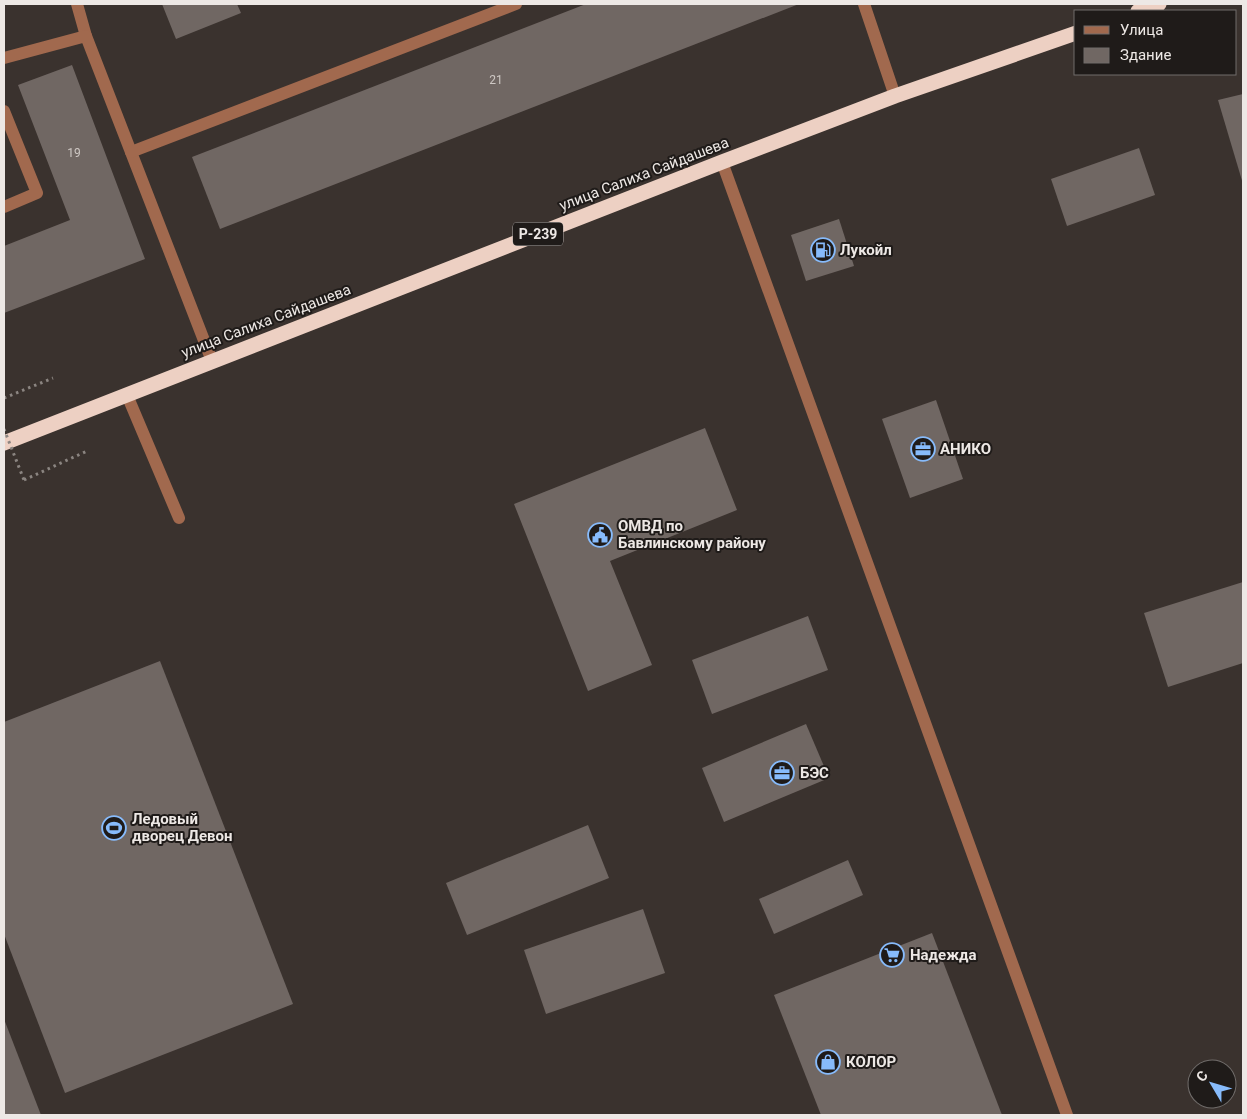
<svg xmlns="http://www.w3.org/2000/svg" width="1247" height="1119" viewBox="0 0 1247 1119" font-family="Roboto,sans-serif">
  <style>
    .building { fill: #706763 }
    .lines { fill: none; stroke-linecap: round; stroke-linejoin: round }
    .path { stroke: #8b8581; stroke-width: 3; stroke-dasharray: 2.5 4; stroke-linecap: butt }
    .minor { stroke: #a1694e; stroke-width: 12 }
    .highway { stroke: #edd0c3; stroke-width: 15 }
    .path-bridge { stroke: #8b8581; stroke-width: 3; stroke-dasharray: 2.5 4; stroke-linecap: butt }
    .labels { text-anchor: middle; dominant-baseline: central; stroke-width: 4; stroke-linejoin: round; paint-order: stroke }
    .number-label { font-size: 12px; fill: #cec8c4 }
    .shield { fill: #1f1b19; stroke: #afaaa8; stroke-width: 1 }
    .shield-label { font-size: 14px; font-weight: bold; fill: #ede8e5 }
    .street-label { font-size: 15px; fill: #ede8e5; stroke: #1f1b19 }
    .poi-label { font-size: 15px; font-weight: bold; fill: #ede8e5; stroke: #1f1b19; text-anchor: start }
  </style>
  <rect width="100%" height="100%" fill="#3a322e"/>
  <g class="building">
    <polygon points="162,4 237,4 241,13 176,39"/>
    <polygon points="586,4 799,4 220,229 192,157"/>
    <polygon points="72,65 145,259 4,313 4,246 70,220 18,85"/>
    <polygon points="1243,94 1243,184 1218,100"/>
    <polygon points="1139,148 1155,195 1067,226 1051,179"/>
    <polygon points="839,219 854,266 806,281 791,235"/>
    <polygon points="936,400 963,479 910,498 882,419"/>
    <polygon points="705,428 737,510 610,561 652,665 588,691 514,504"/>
    <polygon points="1243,582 1243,663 1168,687 1144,613"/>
    <polygon points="808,616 828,670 712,714 692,660"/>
    <polygon points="160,661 293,1004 65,1093 4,934 4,722"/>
    <polygon points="806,724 829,778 724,822 702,768"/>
    <polygon points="588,825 609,878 467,935 446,883"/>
    <polygon points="848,860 863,895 774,934 759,899"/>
    <polygon points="643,909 665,973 546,1014 524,950"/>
    <polygon points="932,933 1002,1115 821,1115 774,995"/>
    <polygon points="4,1019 41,1115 4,1115"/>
  </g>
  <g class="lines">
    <g class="path">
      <polyline points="4,398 53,378"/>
      <polyline points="24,480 87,451"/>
    </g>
    <g class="minor">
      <polyline points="77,4 86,36"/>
      <polyline points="864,4 895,96"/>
      <polyline points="4,58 86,36 212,361"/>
      <polyline points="4,111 37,193 4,207"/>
      <polyline points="131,152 516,4"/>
      <polyline points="722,162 1067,1115"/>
      <polyline points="127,395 179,518"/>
    </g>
    <g class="highway">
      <polyline points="1138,11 1159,4"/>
      <polyline points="4,443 722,162 895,96 1076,33"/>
    </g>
    <polyline class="path-bridge" points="4,429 24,480"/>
  </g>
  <defs>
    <g id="fuel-ring" transform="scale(1.25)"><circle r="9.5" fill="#1f1b19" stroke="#87bbfb" stroke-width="1.5"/><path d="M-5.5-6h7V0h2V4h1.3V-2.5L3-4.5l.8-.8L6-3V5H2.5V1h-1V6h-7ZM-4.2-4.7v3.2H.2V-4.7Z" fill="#87bbfb"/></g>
    <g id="office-ring" transform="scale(1.25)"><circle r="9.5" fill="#1f1b19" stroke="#87bbfb" stroke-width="1.5"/><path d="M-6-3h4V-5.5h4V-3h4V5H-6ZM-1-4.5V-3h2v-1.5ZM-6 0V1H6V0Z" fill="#87bbfb"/></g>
    <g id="civic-ring" transform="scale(1.25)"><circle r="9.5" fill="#1f1b19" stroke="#87bbfb" stroke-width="1.5"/><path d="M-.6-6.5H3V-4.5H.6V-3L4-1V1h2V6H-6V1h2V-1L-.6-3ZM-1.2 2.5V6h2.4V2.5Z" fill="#87bbfb"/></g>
    <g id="stadium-ring" transform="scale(1.25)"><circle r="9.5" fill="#1f1b19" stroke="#87bbfb" stroke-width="1.5"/><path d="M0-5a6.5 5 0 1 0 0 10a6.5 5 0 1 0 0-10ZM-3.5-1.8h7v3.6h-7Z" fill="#87bbfb"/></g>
    <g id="supermarket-ring" transform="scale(1.25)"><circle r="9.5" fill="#1f1b19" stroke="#87bbfb" stroke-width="1.5"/><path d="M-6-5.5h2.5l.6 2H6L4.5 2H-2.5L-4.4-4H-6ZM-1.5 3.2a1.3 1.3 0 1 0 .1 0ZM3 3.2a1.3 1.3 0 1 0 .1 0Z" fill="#87bbfb"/></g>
    <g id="shop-ring" transform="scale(1.25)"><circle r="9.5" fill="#1f1b19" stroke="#87bbfb" stroke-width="1.5"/><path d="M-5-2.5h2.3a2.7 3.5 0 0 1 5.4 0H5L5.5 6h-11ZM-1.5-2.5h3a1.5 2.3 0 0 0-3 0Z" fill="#87bbfb"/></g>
  </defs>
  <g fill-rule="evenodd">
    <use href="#fuel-ring" x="823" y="250"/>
    <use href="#office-ring" x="923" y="449"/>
    <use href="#civic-ring" x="600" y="535"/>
    <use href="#office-ring" x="782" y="773"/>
    <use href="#stadium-ring" x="114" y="828"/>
    <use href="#supermarket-ring" x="892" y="955"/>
    <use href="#shop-ring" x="828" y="1062"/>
  </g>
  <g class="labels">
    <g class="number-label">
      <text x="496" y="80">21</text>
      <text x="74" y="153">19</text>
    </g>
    <rect class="shield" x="513" y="222.5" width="50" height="23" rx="4"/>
    <g class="shield-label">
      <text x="538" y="234">Р-239</text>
    </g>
    <g class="street-label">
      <text transform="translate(644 174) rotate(-21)">улица Салиха Сайдашева</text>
      <text transform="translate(266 321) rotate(-21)">улица Салиха Сайдашева</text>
    </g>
    <g class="poi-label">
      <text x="840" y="250">Лукойл</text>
      <text x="940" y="449">АНИКО</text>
      <text x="618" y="526">ОМВД по<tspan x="618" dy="17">Бавлинскому району</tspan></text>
      <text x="800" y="773">БЭС</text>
      <text x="132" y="819">Ледовый<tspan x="132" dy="17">дворец Девон</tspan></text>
      <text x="910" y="955">Надежда</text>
      <text x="846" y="1062">КОЛОР</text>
    </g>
  </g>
  <rect width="1247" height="1119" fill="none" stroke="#ede8e5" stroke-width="10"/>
  <rect x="1074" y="10" width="162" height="65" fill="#1f1b19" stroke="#716d6b"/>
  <rect x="1084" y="26" width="25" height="8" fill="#a1694e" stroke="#716d6b"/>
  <text x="1120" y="35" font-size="15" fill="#ede8e5">Улица</text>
  <rect x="1084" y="48" width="25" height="15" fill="#706763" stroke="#716d6b"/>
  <text x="1120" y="60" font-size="15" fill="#ede8e5">Здание</text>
  <g transform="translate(1212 1084) rotate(308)"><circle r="24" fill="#1f1b19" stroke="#716d6b"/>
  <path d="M0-4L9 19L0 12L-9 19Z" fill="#87bbfb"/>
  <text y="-8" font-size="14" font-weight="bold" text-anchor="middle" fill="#ede8e5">С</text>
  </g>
</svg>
